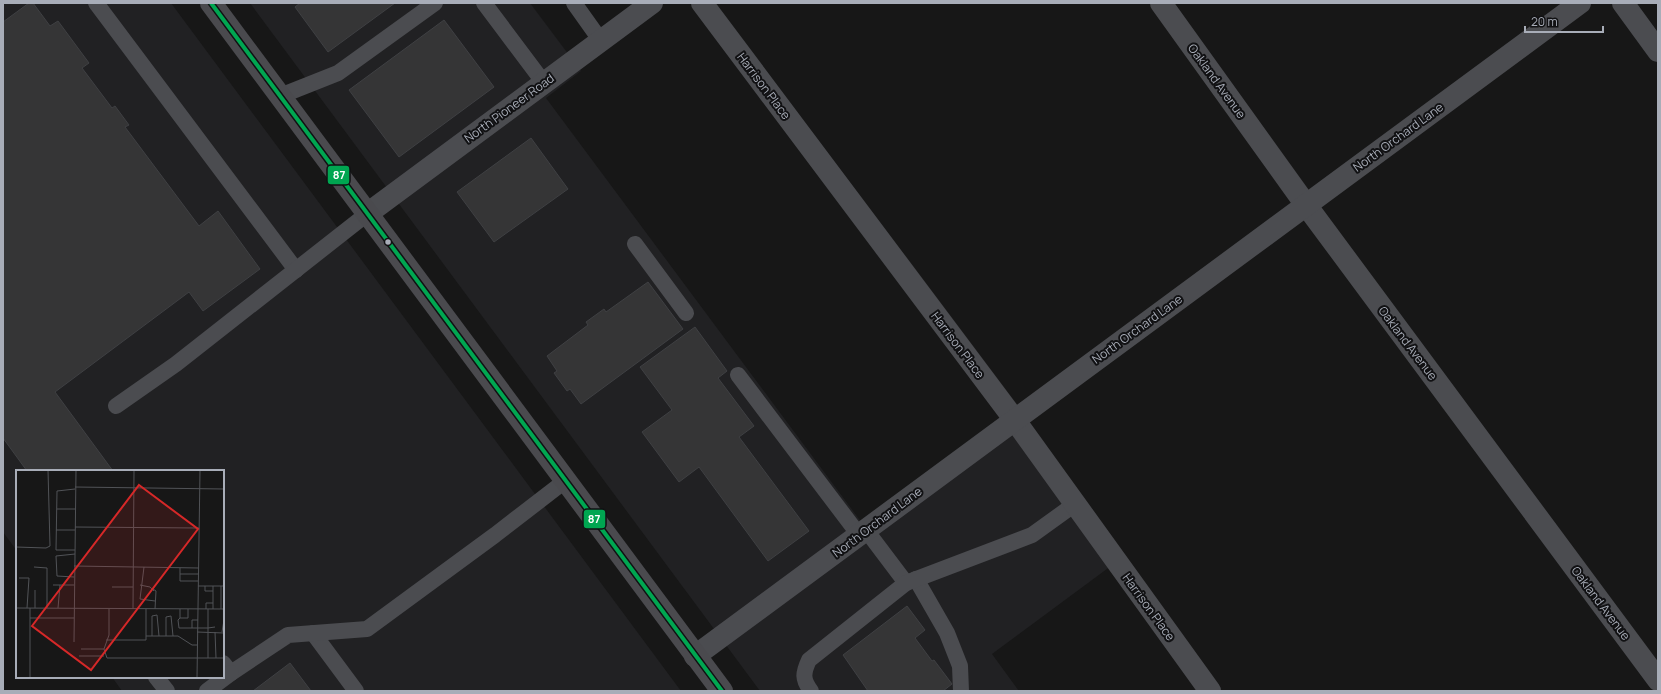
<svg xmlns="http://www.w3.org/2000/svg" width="1661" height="694" viewBox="0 0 1661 694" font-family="Manrope,sans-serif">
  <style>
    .built { fill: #212123 }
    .building { fill: #353536; stroke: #3f4043 }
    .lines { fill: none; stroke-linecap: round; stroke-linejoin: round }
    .lane { stroke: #4b4c50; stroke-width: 16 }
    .street { stroke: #4b4c50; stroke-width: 22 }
    .secondary { stroke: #4a4a4e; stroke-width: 22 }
    .bus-1-casing { stroke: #111113; stroke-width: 7 }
    .bus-1 { stroke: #00a651; stroke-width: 4 }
    .bus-dot { fill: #a8adb8; stroke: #111113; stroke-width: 1.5 }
    .labels { text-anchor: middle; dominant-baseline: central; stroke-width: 4; stroke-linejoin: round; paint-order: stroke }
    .street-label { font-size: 12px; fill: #a8adb8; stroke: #111113 }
    .inset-road { fill: none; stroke: #515357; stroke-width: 1 }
    .view { fill: #d62828; fill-opacity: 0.15; stroke: #d62828; stroke-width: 2 }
    .inset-edge { fill: none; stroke: #a8adb8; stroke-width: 2 }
    .line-badge { stroke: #111113; stroke-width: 1.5 }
    .badge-label { font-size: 11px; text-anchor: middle; font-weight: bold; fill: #fff }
  </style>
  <rect width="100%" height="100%" fill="#171717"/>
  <g class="built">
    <polygon points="3,3 171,3 681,691 122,691 112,677 223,677 223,471 17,471 17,551 3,532"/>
    <polygon points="250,3 530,3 581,71 546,98 862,523 1009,419 1115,563 992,654 1019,691 760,691"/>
  </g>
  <g class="building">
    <polygon points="29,3 33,3 50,26 58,21 89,63 82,68 112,108 115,106 129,125 125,127 199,226 218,211 260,269 203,311 189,292 55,392 113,471 27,471 3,438 3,22"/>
    <polygon points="300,3 395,3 328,52 295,7"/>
    <polygon points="444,20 494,87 399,157 349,90"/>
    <polygon points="531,138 568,189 494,242 457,192"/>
    <polygon points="648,282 683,329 581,404 570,389 567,391 554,373 557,371 547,356 588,325 586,322 604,309 606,312"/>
    <polygon points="695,327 727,371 718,378 754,426 739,437 809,531 768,561 699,467 679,482 642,432 672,410 640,367"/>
    <polygon points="907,606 925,630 915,638 932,661 934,660 952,684 943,691 868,691 843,655"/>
    <polygon points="290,663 311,691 253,691"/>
  </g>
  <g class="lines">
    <g class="lane">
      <polyline points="96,3 296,270"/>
      <polyline points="484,3 544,83"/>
      <polyline points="574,3 601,41"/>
      <polyline points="280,96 338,73 435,3"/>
      <polyline points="635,244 686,313"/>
      <polyline points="738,375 859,535"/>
      <polyline points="116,406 176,364 367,214"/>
      <polyline points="866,530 906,583"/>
      <polyline points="916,579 947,633 960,666 961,691"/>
      <polyline points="313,633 356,691"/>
      <polyline points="223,663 231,673 288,635 367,629 495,535 565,481"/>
      <polyline points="156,677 167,691"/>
      <polyline points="207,691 231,673"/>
      <path d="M 811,691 C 802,679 803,673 809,660 L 906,583 L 1032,535 L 1075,504"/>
    </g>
    <g class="street">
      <polyline points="702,3 1014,419 1210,691"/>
      <polyline points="1161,3 1306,205 1658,680"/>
      <polyline points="1623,3 1658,51"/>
      <polyline points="367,214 652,3"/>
      <polyline points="695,656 1580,3"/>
    </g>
    <polyline class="secondary" points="211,3 722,691"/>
    <g class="bus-1-casing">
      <polyline id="bus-1" points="211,3 722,691"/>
    </g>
    <use href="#bus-1" class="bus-1"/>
  </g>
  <circle class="bus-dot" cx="388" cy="242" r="3.5"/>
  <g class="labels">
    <g class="street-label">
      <text transform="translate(1217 81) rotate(54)">Oakland Avenue</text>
      <text transform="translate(764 86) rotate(53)">Harrison Place</text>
      <text transform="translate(509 108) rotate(-36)">North Pioneer Road</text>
      <text transform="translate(1398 137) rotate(-36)">North Orchard Lane</text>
      <text transform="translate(1137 329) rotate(-36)">North Orchard Lane</text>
      <text transform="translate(1408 343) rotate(53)">Oakland Avenue</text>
      <text transform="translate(958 345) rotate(53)">Harrison Place</text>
      <text transform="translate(877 522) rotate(-37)">North Orchard Lane</text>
      <text transform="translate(1601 603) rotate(53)">Oakland Avenue</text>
      <text transform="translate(1149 607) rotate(54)">Harrison Place</text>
    </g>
  </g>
  <g transform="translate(16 470)">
    <rect width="208" height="208" fill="#171717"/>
    <path class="inset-road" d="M 59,17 L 208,19M 41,39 L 59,39M 59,57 L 183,58M 40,60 L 59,60M 0,77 L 30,78 L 34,76 L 32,0M 59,80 L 40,80 L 41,21 L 59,19M 58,96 L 183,98M 18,97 L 31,98 L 31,138M 128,97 L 124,129 L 139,131M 164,98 L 164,111 L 182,111M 164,104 L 182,104M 58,107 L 41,106 L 40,86 L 59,84M 3,108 L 13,108 L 11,138M 37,115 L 58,115M 124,115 L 134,117 L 138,121M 182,116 L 208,116M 189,116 L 189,121 L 197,121M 96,117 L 117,117M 137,119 L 140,121 L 139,139M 0,138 L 208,139M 19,138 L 19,120M 42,138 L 44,115M 117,139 L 118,0M 164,139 L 164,148 L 172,148 L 172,139M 190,139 L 190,133 L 197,133M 197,139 L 197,116M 205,139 L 205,116M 14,148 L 58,148M 164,148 L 162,150 L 163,158 L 176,158M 182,150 L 176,150 L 176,158 L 192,158 L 192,139M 181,162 L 208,163M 199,162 L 200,188M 206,162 L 208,150M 130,166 L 162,166 L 176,175 L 181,175M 136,166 L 136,146 L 141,145 L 143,166M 150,166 L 150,147 L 155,146 L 157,166M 90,170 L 130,170 L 130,139M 58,172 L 60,0M 65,179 L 88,179 L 93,165 L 93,139M 88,179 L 91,188 L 208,188M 63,186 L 88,186M 192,188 L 192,158 L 199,157M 14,208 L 14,138M 181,208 L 184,0"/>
    <path class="view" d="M 123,15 L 182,59 L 75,200 L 16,156 Z"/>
    <rect width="208" height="208" class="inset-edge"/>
  </g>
  <g class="line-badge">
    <rect x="327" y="165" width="23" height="20" rx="4" fill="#00a651"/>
    <rect x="583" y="509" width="23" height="20" rx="4" fill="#00a651"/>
  </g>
  <g class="badge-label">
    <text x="339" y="179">87</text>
    <text x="594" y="523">87</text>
  </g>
  <rect width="1661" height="694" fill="none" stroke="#a8adb8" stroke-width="8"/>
  <path d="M1525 26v6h78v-6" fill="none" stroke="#a8adb8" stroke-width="2"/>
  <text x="1531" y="26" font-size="12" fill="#a8adb8" stroke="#111113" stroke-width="3" paint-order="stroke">20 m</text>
</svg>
